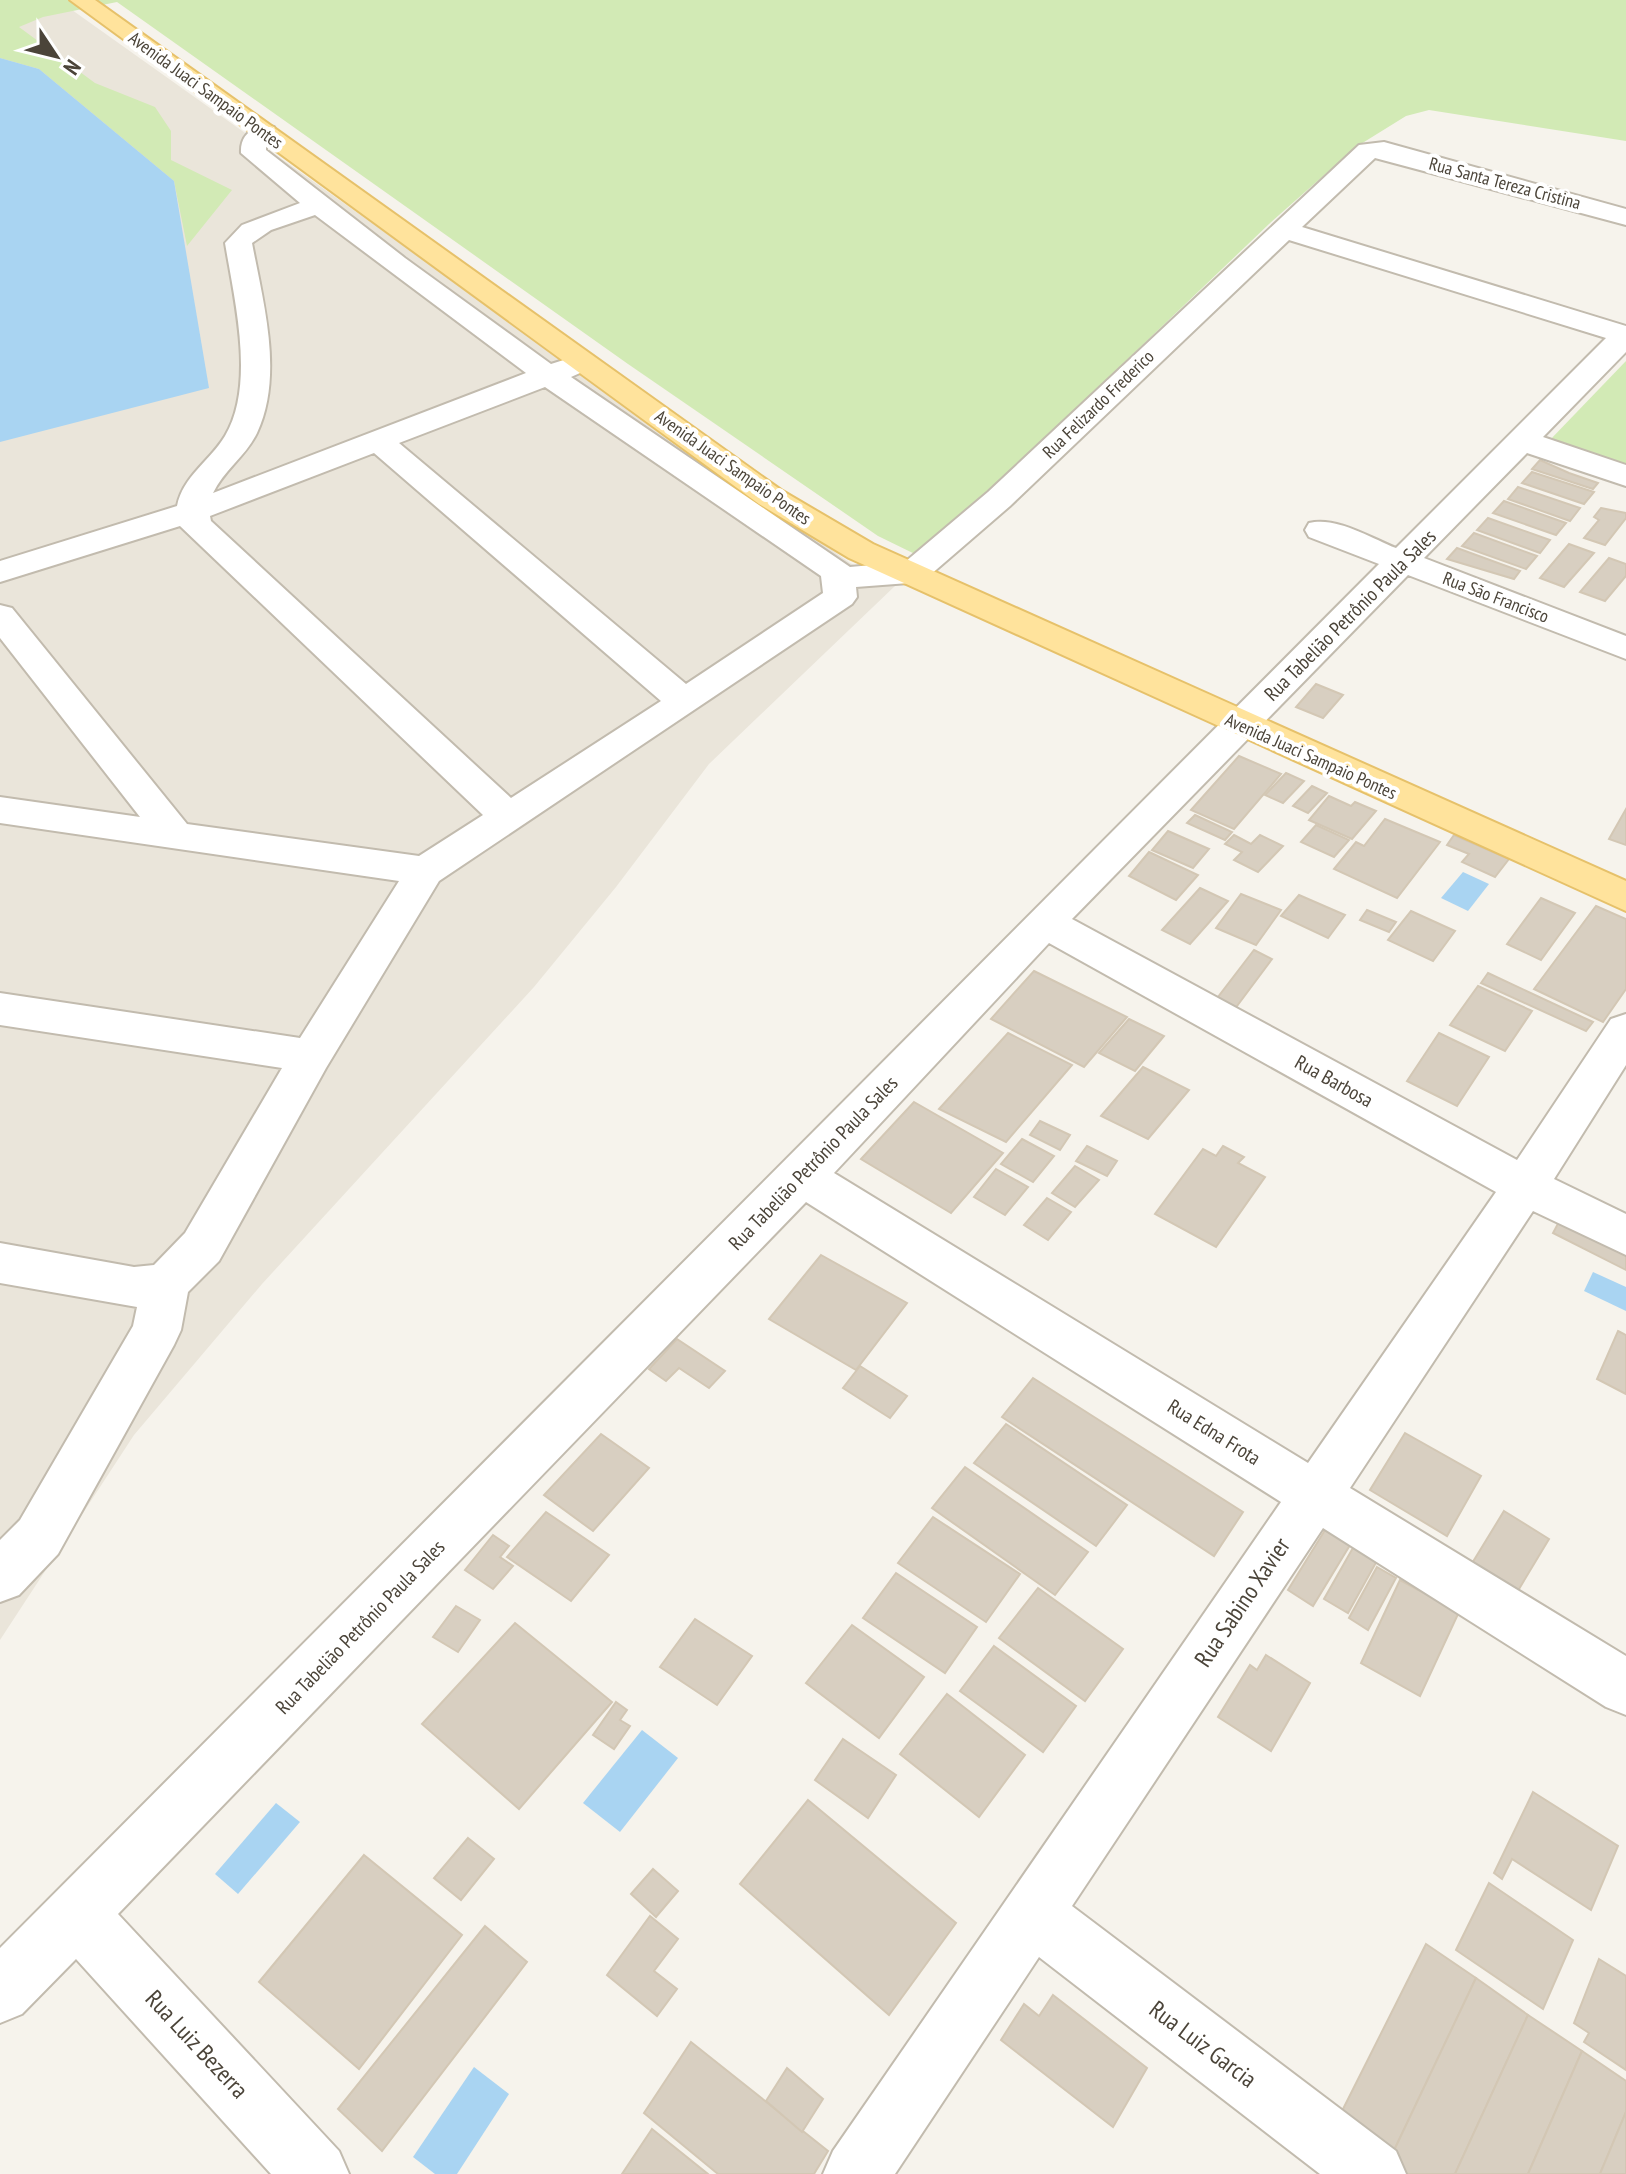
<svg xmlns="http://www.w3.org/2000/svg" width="1626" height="2174" viewBox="0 0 1626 2174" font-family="'PT Sans Narrow',sans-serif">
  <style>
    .residential { fill: #eae5da }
    .green { fill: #d2eab5 }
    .water { fill: #a9d4f2 }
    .building { fill: #d8cfc1; stroke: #d3c7b4; stroke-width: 2 }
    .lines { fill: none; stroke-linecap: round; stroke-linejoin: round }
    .minor-casing { stroke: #c2bbae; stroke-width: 4 }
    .major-casing { stroke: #e6c16a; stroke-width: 4 }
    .minor { fill: #fff; fill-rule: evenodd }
    .major { fill: #ffe39c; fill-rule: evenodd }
    .labels { text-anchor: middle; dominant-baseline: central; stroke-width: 8; stroke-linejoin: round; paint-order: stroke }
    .far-street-label { font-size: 18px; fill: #4b4439; stroke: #fff }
    .street-label { font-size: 20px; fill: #4b4439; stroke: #fff }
    .near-street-label { font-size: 24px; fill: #4b4439; stroke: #fff }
  </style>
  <rect width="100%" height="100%" fill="#f6f3ec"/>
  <polygon class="residential" points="58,0 850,563 896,585 709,764 616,887 534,987 262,1284 134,1435 0,1640 0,1"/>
  <g class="green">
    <polygon points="0,0 1626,0 1626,141 1429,110 1406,116 1356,147 1269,224 921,557 878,536 628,364 117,2 43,17 19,27 95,83 155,107 171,131 171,160 232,190 187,246 174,181 39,69 0,58"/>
    <polygon points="1626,361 1626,468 1549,441"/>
  </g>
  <g class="water">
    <polygon points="0,58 39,69 174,181 209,388 0,442"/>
    <polygon points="1463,872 1489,884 1468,911 1441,898"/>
    <polygon points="1593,1272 1626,1287 1626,1311 1584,1291"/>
    <polygon points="642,1730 678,1758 620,1832 583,1803"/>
    <polygon points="276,1803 300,1822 238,1894 215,1874"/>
    <polygon points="474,2067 509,2094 457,2174 435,2174 413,2157"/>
  </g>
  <g class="building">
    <polygon points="1540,460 1569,473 1598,483 1593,489 1532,469"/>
    <polygon points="1532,472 1594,492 1584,504 1522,483"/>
    <polygon points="1518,487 1580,508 1570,521 1508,499"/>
    <polygon points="1504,501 1566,523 1556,535 1493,513"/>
    <polygon points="1601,508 1626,513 1626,518 1605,545 1584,538 1599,520 1594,517"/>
    <polygon points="1488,518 1550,540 1540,553 1477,530"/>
    <polygon points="1474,533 1537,556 1526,569 1462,546"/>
    <polygon points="1569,544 1594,553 1564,587 1540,578"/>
    <polygon points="1457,548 1520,571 1514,579 1447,559"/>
    <polygon points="1609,558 1626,564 1626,576 1605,601 1580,592"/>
    <polygon points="1316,684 1343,695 1323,718 1296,707"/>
    <polygon points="1239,756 1281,774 1234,829 1191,810"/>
    <polygon points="1286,773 1304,781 1283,803 1265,795"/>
    <polygon points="1312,786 1327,793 1308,813 1293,806"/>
    <polygon points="1329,796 1351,806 1355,802 1376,811 1352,839 1309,820"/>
    <polygon points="1626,809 1626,845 1609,839"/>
    <polygon points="1195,815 1232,832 1225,840 1187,823"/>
    <polygon points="1385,819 1440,842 1397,898 1334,869 1356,842 1364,846"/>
    <polygon points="1316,825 1349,840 1334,857 1301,842"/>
    <polygon points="1168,831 1209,849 1193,868 1152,850"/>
    <polygon points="1234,835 1251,844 1260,835 1283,846 1258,872 1234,860 1242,852 1225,844"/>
    <polygon points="1454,835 1509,859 1495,877 1462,862 1469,854 1447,845"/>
    <polygon points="1149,852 1198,875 1176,900 1129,876"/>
    <polygon points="1200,888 1228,901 1190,944 1162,930"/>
    <polygon points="1241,894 1281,910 1256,945 1216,928"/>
    <polygon points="1299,895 1345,915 1328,938 1281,916"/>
    <polygon points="1541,898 1575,913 1541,960 1507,944"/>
    <polygon points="1596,906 1626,919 1626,989 1603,1022 1534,989"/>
    <polygon points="1367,910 1396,922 1389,932 1360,920"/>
    <polygon points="1411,911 1455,931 1433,961 1388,940"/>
    <polygon points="1254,950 1272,959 1234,1010 1215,1001"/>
    <polygon points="1034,971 1127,1017 1084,1067 991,1019"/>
    <polygon points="1488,973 1593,1022 1586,1031 1481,983"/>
    <polygon points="1478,986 1532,1011 1505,1051 1450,1025"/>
    <polygon points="1129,1019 1164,1036 1135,1071 1099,1053"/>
    <polygon points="1008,1033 1072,1065 1006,1142 939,1109"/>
    <polygon points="1439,1033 1489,1057 1457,1106 1407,1081"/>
    <polygon points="1143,1067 1189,1090 1148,1139 1101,1116"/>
    <polygon points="914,1102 1003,1153 951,1213 861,1159"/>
    <polygon points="1040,1121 1070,1135 1060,1150 1030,1135"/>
    <polygon points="1022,1139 1054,1156 1033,1182 1001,1164"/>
    <polygon points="1087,1146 1117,1161 1107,1176 1076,1161"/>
    <polygon points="1223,1146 1244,1157 1238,1163 1265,1177 1216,1247 1155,1214 1203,1149 1216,1156"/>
    <polygon points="1075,1166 1099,1180 1075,1207 1052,1193"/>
    <polygon points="996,1169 1028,1187 1005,1215 974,1197"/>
    <polygon points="1047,1198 1071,1212 1048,1240 1024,1225"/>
    <polygon points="1562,1216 1626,1248 1626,1270 1553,1233"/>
    <polygon points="821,1255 907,1303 856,1370 769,1319"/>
    <polygon points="1618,1331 1626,1335 1626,1394 1597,1379"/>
    <polygon points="677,1339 725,1371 709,1388 679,1368 666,1381 649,1369"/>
    <polygon points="860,1366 907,1396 890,1418 843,1388"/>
    <polygon points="1033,1378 1243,1512 1214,1556 1002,1417"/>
    <polygon points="1006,1424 1127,1505 1096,1546 974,1463"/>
    <polygon points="1405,1433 1481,1476 1447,1536 1370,1490"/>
    <polygon points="601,1434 649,1468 593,1531 544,1495"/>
    <polygon points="965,1467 1088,1552 1055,1595 932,1508"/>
    <polygon points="1504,1511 1549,1539 1516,1594 1471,1565"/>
    <polygon points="546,1512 609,1555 571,1601 507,1557"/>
    <polygon points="933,1517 1020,1574 986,1622 898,1563"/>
    <polygon points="1325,1530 1350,1545 1313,1606 1288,1590"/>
    <polygon points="493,1535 509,1546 500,1557 513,1566 493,1589 465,1570"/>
    <polygon points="1354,1546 1378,1559 1348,1613 1324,1599"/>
    <polygon points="1377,1567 1396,1578 1368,1630 1349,1618"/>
    <polygon points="896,1573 977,1627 945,1673 863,1618"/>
    <polygon points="1400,1580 1459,1612 1420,1696 1361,1663"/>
    <polygon points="1038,1588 1123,1649 1085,1701 999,1638"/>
    <polygon points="456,1606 480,1620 458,1652 433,1637"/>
    <polygon points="695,1619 752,1656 717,1705 660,1667"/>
    <polygon points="515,1623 612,1702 519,1809 422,1724"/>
    <polygon points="852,1625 924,1677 879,1738 806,1683"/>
    <polygon points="994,1646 1076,1706 1043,1752 960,1691"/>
    <polygon points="1266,1655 1310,1683 1271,1751 1218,1717 1250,1665 1257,1670"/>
    <polygon points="947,1694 1025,1755 979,1817 900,1754"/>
    <polygon points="616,1702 627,1710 620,1720 630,1726 614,1749 593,1735"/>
    <polygon points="843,1739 896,1775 868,1818 815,1780"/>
    <polygon points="1533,1792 1618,1846 1591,1910 1512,1859 1502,1879 1494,1873"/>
    <polygon points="808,1800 956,1923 889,2015 740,1884"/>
    <polygon points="468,1838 494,1859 461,1900 434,1878"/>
    <polygon points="364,1855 462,1935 359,2069 259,1982"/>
    <polygon points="653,1869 678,1891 656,1917 631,1894"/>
    <polygon points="1489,1883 1573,1940 1543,2009 1456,1950"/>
    <polygon points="650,1916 678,1939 654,1971 677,1989 657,2016 607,1975"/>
    <polygon points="485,1926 527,1962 382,2151 338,2109"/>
    <polygon points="1426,1944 1476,1978 1389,2161 1336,2123"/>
    <polygon points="1599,1959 1626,1976 1626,2070 1584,2042 1589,2033 1574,2023"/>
    <polygon points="1476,1978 1528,2015 1455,2174 1405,2174 1389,2161"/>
    <polygon points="1053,1995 1147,2068 1113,2127 1001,2040 1024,2004 1039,2016"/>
    <polygon points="1528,2015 1582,2051 1528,2174 1455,2174"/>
    <polygon points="691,2042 828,2151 814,2174 718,2174 644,2113"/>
    <polygon points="1582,2051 1626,2081 1626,2112 1600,2174 1528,2174"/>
    <polygon points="787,2068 823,2099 802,2132 766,2101"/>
    <polygon points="1626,2112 1626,2174 1600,2174"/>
    <polygon points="652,2129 708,2174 622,2174"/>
  </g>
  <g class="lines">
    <g class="minor-casing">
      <path id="minor" d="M 265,125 L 274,127 L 277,132 L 266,144 L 266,150 L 405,258 L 551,364 L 570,358 L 580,361 L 585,367 L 580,373 L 571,377 L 850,567 L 905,562 L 988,492 L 1359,145 L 1384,142 L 1626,209 L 1626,225 L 1375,158 L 1302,227 L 1626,326 L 1626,352 L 1543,437 L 1626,465 L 1626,486 L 1527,453 L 1424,558 L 1626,636 L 1626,659 L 1408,575 L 1072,919 L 1517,1160 L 1611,1019 L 1626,1014 L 1626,1065 L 1554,1179 L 1626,1214 L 1626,1255 L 1533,1211 L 1350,1488 L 1626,1656 L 1626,1715 L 1606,1707 L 1323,1528 L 1072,1906 L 1396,2151 L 1406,2174 L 1320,2174 L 1039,1957 L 895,2174 L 823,2174 L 833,2151 L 1281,1502 L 806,1202 L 118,1914 L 339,2151 L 349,2174 L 271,2174 L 76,1959 L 22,2014 L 0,2023 L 0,1948 L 1379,564 L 1309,537 L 1305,530 L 1309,523 C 1336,516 1371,538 1396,548 L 1606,338 L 1289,240 L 1010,506 L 922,582 L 856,587 L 857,597 L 852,604 L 439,881 L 326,1068 L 219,1261 L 188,1292 L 181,1330 L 174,1345 L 58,1554 L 19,1595 L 0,1602 L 0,1540 L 20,1520 L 133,1326 L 137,1307 L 0,1283 L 0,1243 L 134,1267 L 154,1265 L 185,1233 L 282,1068 L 0,1025 L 0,993 L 300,1038 L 399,881 L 0,823 L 0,797 L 140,817 L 0,638 L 0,605 L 12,608 L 187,824 L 419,856 L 483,815 L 180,526 L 0,582 L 0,561 L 177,506 C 183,476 210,461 225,436 C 256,385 234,298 225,243 L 242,225 L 300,203 L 241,153 C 240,137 250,128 265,125 ZM 315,215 L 526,373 L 213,493 C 224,470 246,456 257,433 C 284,375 263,302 252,243 L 271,230 ZM 545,387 L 821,576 L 823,593 L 686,684 L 399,443 ZM 374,453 L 661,701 L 511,798 L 211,521 L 210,516 ZM 1049,943 L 1496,1192 L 1308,1463 L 834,1173 Z"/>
    </g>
    <g class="major-casing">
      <polygon id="major" points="70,0 95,0 781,490 873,544 1626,881 1626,911 849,558 759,504"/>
    </g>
    <use href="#minor" class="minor"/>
    <use href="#major" class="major"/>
  </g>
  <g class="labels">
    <g class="far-street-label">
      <text transform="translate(206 90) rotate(36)">Avenida Juaci Sampaio Pontes</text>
      <text transform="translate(1505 183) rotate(15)">Rua Santa Tereza Cristina</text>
      <text transform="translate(1098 404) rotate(-44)">Rua Felizardo Frederico</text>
      <text transform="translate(733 467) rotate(35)">Avenida Juaci Sampaio Pontes</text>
      <text transform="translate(1496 597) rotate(21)">Rua São Francisco</text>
      <text transform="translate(1311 756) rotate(24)">Avenida Juaci Sampaio Pontes</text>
    </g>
    <g class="street-label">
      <text transform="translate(1350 615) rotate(-45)">Rua Tabelião Petrônio Paula Sales</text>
      <text transform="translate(1334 1081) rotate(29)">Rua Barbosa</text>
      <text transform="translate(813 1163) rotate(-46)">Rua Tabelião Petrônio Paula Sales</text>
      <text transform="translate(1214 1432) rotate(32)">Rua Edna Frota</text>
      <text transform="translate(360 1627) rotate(-46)">Rua Tabelião Petrônio Paula Sales</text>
    </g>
    <g class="near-street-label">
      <text transform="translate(1242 1602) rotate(-56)">Rua Sabino Xavier</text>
      <text transform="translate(197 2044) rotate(47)">Rua Luiz Bezerra</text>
      <text transform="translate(1203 2044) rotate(37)">Rua Luiz Garcia</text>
    </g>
  </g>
  <g transform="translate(56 56) rotate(125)" stroke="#ffffff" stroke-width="6" paint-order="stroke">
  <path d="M0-6L14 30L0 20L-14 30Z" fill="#4b4439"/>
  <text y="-12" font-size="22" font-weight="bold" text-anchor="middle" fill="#4b4439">N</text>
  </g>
</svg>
